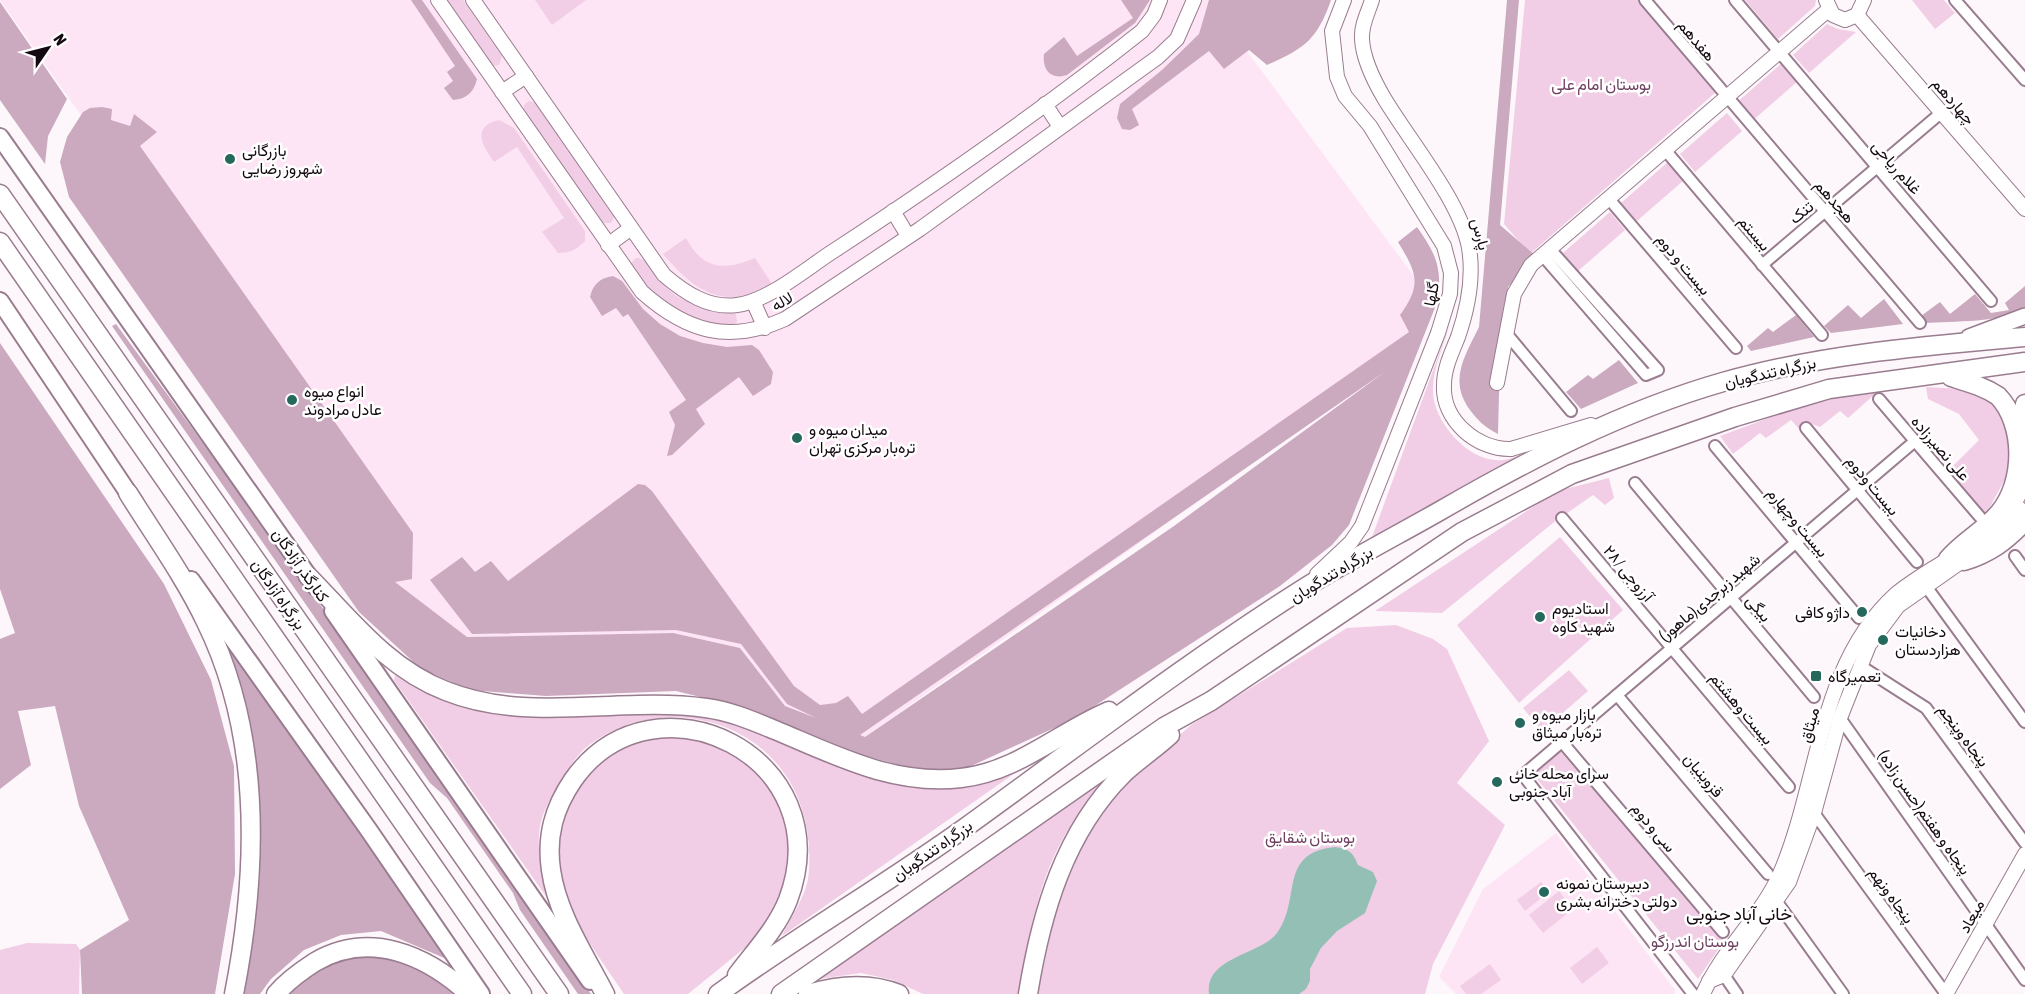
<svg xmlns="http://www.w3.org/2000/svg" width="2025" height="994" viewBox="0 0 2025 994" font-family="'Asap Condensed',Vazirmatn,sans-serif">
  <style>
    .built { fill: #fee5f5 }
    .green { fill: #f1cee5 }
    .forest { fill: #cba9bf; fill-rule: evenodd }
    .water { fill: #94bfb5 }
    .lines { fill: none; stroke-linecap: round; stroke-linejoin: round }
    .minor-casing { stroke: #997c8f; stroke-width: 14 }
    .tertiary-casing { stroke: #997c8f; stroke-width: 16 }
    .secondary-casing { stroke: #997c8f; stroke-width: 18 }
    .primary-casing { stroke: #997c8f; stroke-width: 20 }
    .trunk-casing { stroke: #997c8f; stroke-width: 21 }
    .minor { stroke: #fff; stroke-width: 10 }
    .tertiary { stroke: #fff; stroke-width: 14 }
    .secondary { stroke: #fff; stroke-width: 15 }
    .primary { stroke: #fff; stroke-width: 16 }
    .trunk { stroke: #fff; stroke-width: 18 }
    .poi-dot { fill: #24695c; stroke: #fff; stroke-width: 2 }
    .labels { text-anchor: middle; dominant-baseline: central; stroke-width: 5; stroke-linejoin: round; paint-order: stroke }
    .street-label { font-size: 16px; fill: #140910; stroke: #fff }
    .park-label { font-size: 16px; fill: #6f4060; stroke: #fff }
    .poi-label { font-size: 16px; fill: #140910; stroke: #fff; text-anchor: start }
    .neighbourhood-label { font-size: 18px; fill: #140910; stroke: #fff }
  </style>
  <rect width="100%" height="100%" fill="#fdf7fb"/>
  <g class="built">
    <polygon points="0,0 1209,0 1425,291 1411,351 865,737 852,736 785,706 740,648 673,633 467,637 394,582 82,117"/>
    <polygon points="1556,833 1675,990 1675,994 1456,994 1439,977 1483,889"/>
  </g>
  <g class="green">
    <polygon points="445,0 463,0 502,56 499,65 492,66"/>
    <polygon points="535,0 586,0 552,25"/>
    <polygon points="1525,0 1638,0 1715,93 1530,254 1504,224"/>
    <polygon points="1745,0 1816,0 1815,6 1778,39"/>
    <polygon points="1912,0 1944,0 1955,13 1935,29"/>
    <polygon points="1827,24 1838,29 1856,32 1809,73 1793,55"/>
    <polygon points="1782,63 1798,81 1751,122 1735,104"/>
    <polygon points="529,101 536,103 614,217 611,223 601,223 524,112 524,105"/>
    <polygon points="1727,113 1742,131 1695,172 1680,154"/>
    <path d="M 499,120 L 514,128 L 585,231 L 585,241 C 576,250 570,253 558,253 L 542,232 L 564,218 L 517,147 L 494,162 C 482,145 471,127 499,120 Z"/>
    <polygon points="1668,162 1684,180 1637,221 1621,203"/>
    <polygon points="1610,212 1625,230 1578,271 1563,253"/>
    <path d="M 686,238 C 703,270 724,271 755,258 L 772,284 C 763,287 752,294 742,296 C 707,302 684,278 663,254 Z"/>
    <path d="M 636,258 C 651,258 659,281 669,290 C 688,307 712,308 736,314 L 737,322 C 720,337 674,310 659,299 C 648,290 640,278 632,266 L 632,262 Z"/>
    <path d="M 1450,324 C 1444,345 1432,370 1433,392 C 1434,423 1470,464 1503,460 C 1519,458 1536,446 1550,439 L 1372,537 Z"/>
    <polygon points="1871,387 1875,394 1848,418 1840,411 1820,427 1809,423 1799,429 1791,420 1766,438 1760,433 1733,454 1720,436 1820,399"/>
    <polygon points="1926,387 1965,389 1995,404 2011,424 2011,468 1985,516 1948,471 1979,440 1959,414 1928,399"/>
    <polygon points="1609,478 1614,498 1605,505 1593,495 1553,523 1442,613 1375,611 1557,491"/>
    <polygon points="1560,537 1623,610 1519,703 1457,625"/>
    <polygon points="1396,625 1433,639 1447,649 1489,741 1457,783 1505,825 1433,964 1425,994 1038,994 1054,917 1069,876 1100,806 1191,725 1347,628"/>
    <polygon points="1569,670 1588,691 1542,731 1523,708"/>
    <path d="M 395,675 L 449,703 L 510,714 L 666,709 L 708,715 L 765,734 L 885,782 L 947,788 L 1002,777 L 1018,771 L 782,936 C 790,919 805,897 808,879 C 811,859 809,835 804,816 C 780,722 665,688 589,745 C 576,755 567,771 559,785 C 551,798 543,810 540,826 C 536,852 543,877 550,902 L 394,680 Z"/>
    <path d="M 667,735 L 694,735 L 753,763 L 787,816 L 793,848 L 774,916 L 757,938 L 688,994 L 624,994 C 601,959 572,923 561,882 C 550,844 567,780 602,758 C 622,745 644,739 667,735 Z"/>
    <polygon points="1560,751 1724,941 1698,979 1533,774"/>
    <path d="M 1101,782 L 1100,786 C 1090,800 1079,813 1070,827 C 1038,876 1029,938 1018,994 L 923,994 L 893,980 L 861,973 L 812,980 Z"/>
    <polygon points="1541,882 1549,892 1525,911 1517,900"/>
    <polygon points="1559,891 1573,909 1543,933 1529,915"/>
    <polygon points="27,943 76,944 80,950 79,994 0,994 0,950"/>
    <polygon points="1597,947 1609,963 1582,984 1570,968"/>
    <polygon points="1490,964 1501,980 1481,994 1466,994 1460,986"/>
  </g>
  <g class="forest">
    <path d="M 411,0 L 422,0 L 477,79 C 474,92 467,99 453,100 L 444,88 L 453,81 L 447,72 L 455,66 Z"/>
    <path d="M 1121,0 L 1150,0 L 1135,23 L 1067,75 C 1052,80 1042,71 1044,54 L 1064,37 L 1077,56 L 1133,18 Z"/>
    <path d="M 1209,0 L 1331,0 C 1317,40 1305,48 1267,65 L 1249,50 L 1224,69 L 1209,51 L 1132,109 L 1139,125 L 1130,130 L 1122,129 L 1117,118 L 1120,104 L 1162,70 L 1199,34 Z"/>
    <path d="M 1507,0 L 1519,0 L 1500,225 L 1536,256 L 1508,287 L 1499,394 L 1498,434 C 1485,427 1479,422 1470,410 C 1448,380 1465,356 1479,327 Z"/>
    <polygon points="0,2 67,99 48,136 45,164 0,100"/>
    <path d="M 102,107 L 112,109 L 111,120 L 130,126 L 134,114 L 157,132 L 140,146 L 413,533 L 412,579 L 395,582 L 467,637 L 673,633 L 740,648 L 785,706 L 816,718 L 787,704 L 741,644 L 676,630 L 472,634 L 430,580 L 462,557 L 475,572 L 491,561 L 508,581 L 638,484 L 645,485 L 652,491 L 794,686 L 820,705 L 836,703 L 848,696 L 862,714 L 1409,332 L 1400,315 C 1423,284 1416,272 1398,242 L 1417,227 C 1436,254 1442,267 1438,300 L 1349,525 L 1332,545 L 1280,586 L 1076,718 L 956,773 L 911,768 L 862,755 L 745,708 L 676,691 L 546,696 L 470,690 L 420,668 L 359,612 L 69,197 L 60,162 L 67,137 L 83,112 L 90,108 ZM 1386,371 L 1174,526 L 865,737 L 860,735 Z"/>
    <path d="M 613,276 L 622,281 L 643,309 L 660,324 L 680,336 L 703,343 L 727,347 L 752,345 L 759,350 L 773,372 L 771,384 L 753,396 L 739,377 L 696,409 L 705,424 L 672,455 L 667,456 L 675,425 L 669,412 L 686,400 L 628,314 L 623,317 L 616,308 L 602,316 L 590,297 C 593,284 600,278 613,276 Z"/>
    <path d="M 2025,286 L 2025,308 C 2004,323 1951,321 1925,323 L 1921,316 L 1940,302 L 1950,314 L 1975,294 L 1991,313 L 2009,310 L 2005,303 Z"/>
    <polygon points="1884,299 1903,324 1831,333 1824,326 1848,305 1861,318"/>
    <polygon points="1796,315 1814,337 1751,351 1747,346 1768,328 1773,332"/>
    <polygon points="116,324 310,590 591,994 578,994 520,910 513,893 447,798 430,783 112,326"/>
    <polygon points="0,343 164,584 211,680 234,766 235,874 215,994 82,994 80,950 129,920 79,806 55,706 18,711 31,765 0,789 0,639 15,633 0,589"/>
    <polygon points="1619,360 1638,383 1581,409 1566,392 1588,375 1593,379"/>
    <polygon points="224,638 449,960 381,931 341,935 304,950 271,979 260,994 237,994 250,914 235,677"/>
    <polygon points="370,953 413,963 454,994 284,994 311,970"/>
  </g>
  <path class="water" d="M 1335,847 C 1349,849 1353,852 1358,865 L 1373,872 L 1377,881 L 1365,913 L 1337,931 L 1321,948 L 1310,969 L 1310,981 L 1306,989 L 1299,994 L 1209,994 C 1204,957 1261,955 1277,933 C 1302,900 1277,853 1335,847 Z"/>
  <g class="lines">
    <g class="minor-casing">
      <g id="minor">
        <polyline points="1645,0 1920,323"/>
        <polyline points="1735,0 1991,301"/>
        <polyline points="1955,0 2025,80"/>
        <polyline points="1666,151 1822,335"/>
        <polyline points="1609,199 1736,348"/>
        <polyline points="1543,256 1646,375 1658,370 1550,249"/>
        <polyline points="1762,265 1942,112"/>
        <polyline points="1506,333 1571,411"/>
        <polyline points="1879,399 1980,517"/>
        <polyline points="1806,428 1917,562"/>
        <polyline points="1715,446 1859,618"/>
        <polyline points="1635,483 1814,697"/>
        <polyline points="1562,518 1789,787"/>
        <polyline points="2015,556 2025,570"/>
        <polyline points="1925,585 2025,722"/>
        <polyline points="1859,665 1926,708 2025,843"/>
        <polyline points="1617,695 1768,874"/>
        <polyline points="1840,718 2025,980"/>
        <polyline points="1562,742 1723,932"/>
        <polyline points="1814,813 1946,994"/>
        <polyline points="1777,902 1843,994"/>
        <polyline points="1724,975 1737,994"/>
        <polyline points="1693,994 1523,775 1915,441"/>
      </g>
    </g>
    <g class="tertiary-casing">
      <g id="tertiary">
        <path d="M 438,0 L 642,292 C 687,332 729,344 785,319 L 920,229 L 1158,57 L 1177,39 L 1194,0"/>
        <path d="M 473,0 L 664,275 C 684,292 708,309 737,305 C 769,301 808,267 835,250 C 940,181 1044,109 1142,31 L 1154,15 L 1160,0"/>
        <path d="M 1372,0 C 1368,13 1361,25 1362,39 C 1363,60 1374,81 1384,98 C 1409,140 1461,202 1469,248 C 1474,278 1468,308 1458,337 C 1452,352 1444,368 1444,385 C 1442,420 1477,450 1511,449 L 1591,425"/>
        <polyline points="1826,0 1833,15 1845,20 1857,15 1864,0"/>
        <polyline points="1857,15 2025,209"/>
        <polyline points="502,92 526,76"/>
        <polyline points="1045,104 1060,127"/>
        <polyline points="893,211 908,236"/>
        <polyline points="608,245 631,228"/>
        <polyline points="753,301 765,328"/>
        <polyline points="1497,383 1514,294 1531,265 1828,10"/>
        <polyline points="2009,512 2025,485"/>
        <polyline points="1317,574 1351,542 1362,526 1438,333 1450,294 1451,273 1444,246 1370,126 1345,96 1337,77 1332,31 1344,0"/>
        <polyline points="1709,981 1724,975 1789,882 1814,813 1840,718 1869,645 1898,606 1985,545 2019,508"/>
        <path d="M 1703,994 C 1722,950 1759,919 1779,876 C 1820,784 1817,665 1896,594 C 1914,579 1937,566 1957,554"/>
        <polyline points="1946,994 2025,854"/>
      </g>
    </g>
    <g class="secondary-casing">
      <polyline id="secondary" points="1969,337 2025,316"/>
    </g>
    <g class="primary-casing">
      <g id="primary">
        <polyline points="0,137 316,587"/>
        <polyline points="0,301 135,503"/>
        <polyline points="191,580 368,829 481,994"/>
        <polyline points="333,611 590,981"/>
      </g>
    </g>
    <g class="trunk-casing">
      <g id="trunk">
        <polyline points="0,194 559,994"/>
        <polyline points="0,242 522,994"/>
        <polyline points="2020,431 2025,404"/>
        <path d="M 128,493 C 155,536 185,578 206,622 C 263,738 258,872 234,994"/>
        <path d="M 1948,559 C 1963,541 1984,531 1999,513 C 2025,482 2025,424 1998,396 C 1983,386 1967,382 1951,377"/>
        <path d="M 1964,561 C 1990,553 2006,541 2025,521"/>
        <path d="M 308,576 C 350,619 388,669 446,691 C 528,724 620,696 706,708 C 730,711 753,721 775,730 C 835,755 894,786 961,778 C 1017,772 1059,732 1109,711"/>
        <path d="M 276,994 C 287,981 301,971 315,962 C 370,930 426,955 469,994"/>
        <path d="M 605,994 C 585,955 557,914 551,870 C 546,836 554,808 573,780 C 654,665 842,757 788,900 C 777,928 755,951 737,975"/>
        <path d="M 718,994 C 798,936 885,885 966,827 C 1077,747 1186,663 1301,590 C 1346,562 1392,538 1438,512 C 1528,460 1622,411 1723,382 C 1821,354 1923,346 2025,337"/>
        <polyline points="781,994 1164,727 1211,701 1462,532 1572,474 1735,417 1829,389 2025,362"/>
        <path d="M 808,994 C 838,985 869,982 899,994"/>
        <path d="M 1028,994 C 1041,914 1064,832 1124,773 C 1138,760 1156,748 1170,735"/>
      </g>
    </g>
    <use href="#minor" class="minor"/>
    <use href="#tertiary" class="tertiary"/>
    <use href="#secondary" class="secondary"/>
    <use href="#primary" class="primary"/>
    <use href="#trunk" class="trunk"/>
  </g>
  <g class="poi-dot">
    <circle cx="230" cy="159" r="6"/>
    <circle cx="292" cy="400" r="6"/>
    <circle cx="797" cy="438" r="6"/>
    <circle cx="1862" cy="612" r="6"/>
    <circle cx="1540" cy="617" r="6"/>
    <circle cx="1883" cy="640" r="6"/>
    <rect x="1810" y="670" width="12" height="12" rx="3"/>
    <circle cx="1520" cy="723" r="6"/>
    <circle cx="1497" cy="782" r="6"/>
    <circle cx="1544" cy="892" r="6"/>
  </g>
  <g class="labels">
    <g class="street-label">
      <text transform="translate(1697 40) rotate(50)">هفدهم</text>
      <text transform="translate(1954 101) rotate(49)">چهاردهم</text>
      <text transform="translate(1897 167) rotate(49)">غلام ریاحی</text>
      <text transform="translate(1835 201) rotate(49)">هجدهم</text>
      <text transform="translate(1801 212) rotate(-40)">تنک</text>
      <text transform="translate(1755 233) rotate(50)">بیستم</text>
      <text transform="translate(1481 234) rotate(76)">پارس</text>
      <text transform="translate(1684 264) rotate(50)">بیست و دوم</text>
      <text transform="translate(1431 294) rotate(-79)">گلها</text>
      <text transform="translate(782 301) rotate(-29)">لاله</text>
      <text transform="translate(1770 372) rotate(-13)">بزرگراه تندگویان</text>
      <text transform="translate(1941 448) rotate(49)">علی نصیرزاده</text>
      <text transform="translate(1873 485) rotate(50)">بیست ودوم</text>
      <text transform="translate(1798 522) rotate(50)">بیست وچهارم</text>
      <text transform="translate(301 565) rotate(55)">کنارگذر آزادگان</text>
      <text transform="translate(1629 573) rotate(50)">آرزوجی /۲۸</text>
      <text transform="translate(1331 574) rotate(-31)">بزرگراه تندگویان</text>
      <text transform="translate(279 594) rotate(55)">بزرگراه آزادگان</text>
      <text transform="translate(1709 597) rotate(-40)">شهید زبرجدی(ماهور)</text>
      <text transform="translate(1759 608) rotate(50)">بیگی</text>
      <text transform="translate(1742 708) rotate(50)">بیست وهشتم</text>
      <text transform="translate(1809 725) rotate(-75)">میثاق</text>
      <text transform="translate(1964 735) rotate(53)">پنجاه وپنجم</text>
      <text transform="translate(1704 775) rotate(50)">قزوینیان</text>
      <text transform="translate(1925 812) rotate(55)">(حسن زاده)پنجاه و هفتم</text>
      <text transform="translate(1654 827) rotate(50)">سی و دوم</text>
      <text transform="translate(932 850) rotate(-35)">بزرگراه تندگویان</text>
      <text transform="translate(1892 895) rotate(54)">پنجاه ونهم</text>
      <text transform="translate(1971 916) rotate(-61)">میعاد</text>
    </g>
    <g class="park-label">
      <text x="1601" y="84">بوستان امام علی</text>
      <text x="1310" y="837">بوستان شقایق</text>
      <text x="1695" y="941">بوستان اندرزگو</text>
    </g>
    <g class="poi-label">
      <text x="242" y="150">بازرگانی<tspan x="242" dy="18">شهروز رضایی</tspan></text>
      <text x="304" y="391">انواع میوه<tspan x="304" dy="18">عادل مرادوند</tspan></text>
      <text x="809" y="429">میدان میوه و<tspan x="809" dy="18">تره‌بار مرکزی تهران</tspan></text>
      <text x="1552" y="608">استادیوم<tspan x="1552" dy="18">شهید کاوه</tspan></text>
      <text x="1850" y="612" text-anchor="end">داژو کافی</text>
      <text x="1895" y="631">دخانیات<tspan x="1895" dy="18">هزاردستان</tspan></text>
      <text x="1828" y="676">تعمیرگاه</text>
      <text x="1532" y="714">بازار میوه و<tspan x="1532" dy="18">تره‌بار میثاق</tspan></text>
      <text x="1509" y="773">سرای محله خانی<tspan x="1509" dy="18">آباد جنوبی</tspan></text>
      <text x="1556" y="883">دبیرستان نمونه<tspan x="1556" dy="18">دولتی دخترانه بشری</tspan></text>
    </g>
    <g class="neighbourhood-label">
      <text x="1739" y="913">خانی آباد جنوبی</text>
    </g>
  </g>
  <g transform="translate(48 48) rotate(55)" stroke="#ffffff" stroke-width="4.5" paint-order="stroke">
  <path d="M0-4.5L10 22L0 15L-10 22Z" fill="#140910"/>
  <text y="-9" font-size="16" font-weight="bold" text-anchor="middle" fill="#140910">N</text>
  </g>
</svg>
